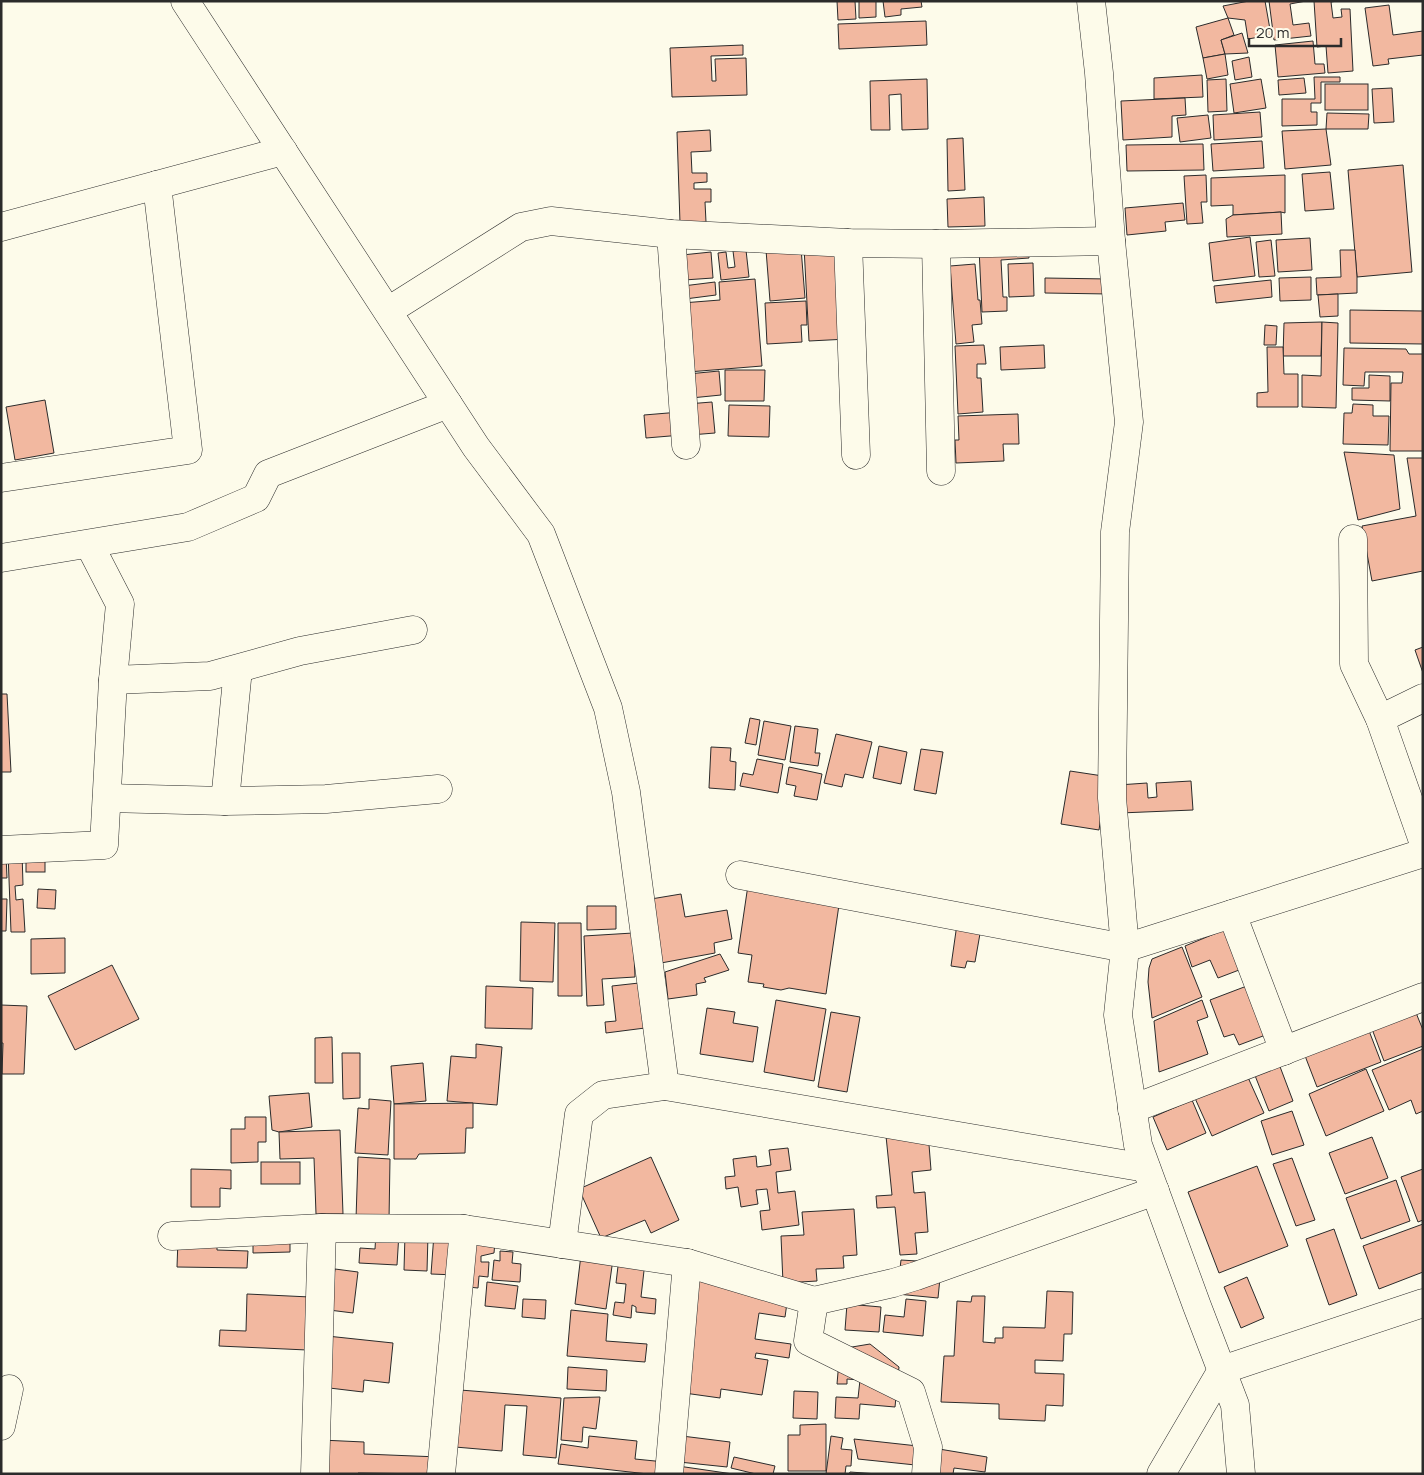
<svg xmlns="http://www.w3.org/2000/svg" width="1424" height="1475" viewBox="0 0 1424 1475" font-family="Manrope,sans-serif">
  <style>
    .building { fill: #f2b8a0; stroke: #2b2b2b }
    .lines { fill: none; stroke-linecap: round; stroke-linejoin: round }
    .minor-casing { stroke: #2b2b2b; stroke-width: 29 }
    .minor { stroke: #fdfbea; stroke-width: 28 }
  </style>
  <rect width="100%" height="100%" fill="#fdfbea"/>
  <g class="building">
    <polygon points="837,1 855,1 856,19 838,20"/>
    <polygon points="859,1 876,1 876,17 859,18"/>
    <polygon points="883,1 921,1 922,7 901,9 901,15 885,17"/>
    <polygon points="1249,1 1265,1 1271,35 1248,39 1245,20 1228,18 1223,6"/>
    <polygon points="1269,1 1306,1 1290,4 1293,25 1309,23 1311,36 1274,40"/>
    <polygon points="1314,1 1337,1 1331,2 1333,18 1342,17 1341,9 1350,9 1353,71 1328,73 1326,46 1317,47"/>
    <polygon points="1389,5 1393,35 1423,31 1423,55 1388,59 1389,64 1373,66 1365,8"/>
    <polygon points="1228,18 1234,35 1221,40 1225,54 1203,58 1196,27"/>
    <polygon points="926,21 927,45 839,49 838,24"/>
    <polygon points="1242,33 1248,53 1225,54 1221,40"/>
    <polygon points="1313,41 1315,64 1324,64 1325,73 1278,77 1275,45"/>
    <polygon points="743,45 743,55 711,56 712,81 716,81 715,59 746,58 747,95 672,97 670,48"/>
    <polygon points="1225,54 1228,75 1207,79 1203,58"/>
    <polygon points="1249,57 1252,77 1235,80 1232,61"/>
    <polygon points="1202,75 1203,97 1154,99 1154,78"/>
    <polygon points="1314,77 1340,77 1340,82 1321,82 1321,103 1311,103 1311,112 1317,112 1317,125 1282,126 1282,99 1315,99"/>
    <polygon points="1304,78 1306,93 1279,95 1278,80"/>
    <polygon points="927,79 928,129 902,130 901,94 889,95 890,130 871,130 870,81"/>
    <polygon points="1226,79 1227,111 1208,112 1207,80"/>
    <polygon points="1261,79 1266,108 1234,113 1230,84"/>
    <rect x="1325" y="84" width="43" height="26"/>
    <polygon points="1392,88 1394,122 1374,123 1372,89"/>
    <polygon points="1185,98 1186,115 1172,116 1172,137 1123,140 1121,101"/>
    <polygon points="1260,112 1262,137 1214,140 1213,115"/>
    <polygon points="1327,113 1369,114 1368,129 1326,129"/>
    <polygon points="1208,115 1211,138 1180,142 1177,118"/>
    <polygon points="1326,129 1331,165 1285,169 1282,131"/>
    <polygon points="710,130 711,151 691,152 692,173 707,173 707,182 694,183 694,189 711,189 711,202 705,202 706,222 680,223 677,132"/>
    <polygon points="963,138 965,190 948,191 947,139"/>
    <polygon points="1262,141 1264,168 1213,171 1211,144"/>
    <polygon points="1203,144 1204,170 1127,171 1126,145"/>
    <polygon points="1403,165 1412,272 1357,277 1348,170"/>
    <polygon points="1330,172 1334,209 1305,211 1302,174"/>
    <polygon points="1206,175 1207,202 1201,202 1203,223 1187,224 1184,176"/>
    <polygon points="1285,175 1285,213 1281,212 1233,215 1233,205 1211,206 1211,178"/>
    <polygon points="984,197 985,226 948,227 947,199"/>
    <polygon points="1183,203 1185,220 1165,222 1166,231 1127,235 1125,208"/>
    <polygon points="1281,212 1282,234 1227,237 1226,219 1233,215"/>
    <polygon points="1250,237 1255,276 1213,281 1209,243"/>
    <polygon points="1310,238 1312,270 1278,272 1276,240"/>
    <polygon points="1271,240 1275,276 1259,277 1256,242"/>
    <polygon points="843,245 848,339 809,341 804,247"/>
    <polygon points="1028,246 1029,258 1001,260 1003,297 1007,297 1007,311 982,312 979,248"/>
    <polygon points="801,248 805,298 770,301 766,250"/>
    <polygon points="746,250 749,277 721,280 718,253 726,252 728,268 735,267 733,251"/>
    <polygon points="1340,250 1355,250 1357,277 1357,293 1317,295 1316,278 1341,277"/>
    <polygon points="711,252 713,278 684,280 682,255"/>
    <polygon points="1033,263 1034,296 1009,297 1008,264"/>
    <polygon points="975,264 978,300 980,300 982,324 972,325 974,342 956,344 950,266"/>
    <polygon points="1311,277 1311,300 1280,301 1279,278"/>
    <polygon points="1045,278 1109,279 1109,294 1045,293"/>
    <polygon points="755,279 762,366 688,372 682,303 720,300 719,282"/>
    <polygon points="1271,280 1272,297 1216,303 1214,286"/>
    <polygon points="715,282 716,295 685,299 683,286"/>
    <polygon points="1338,294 1338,316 1320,317 1318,295"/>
    <polygon points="806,301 807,325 801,325 802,342 767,344 765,303"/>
    <polygon points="1350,310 1423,311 1423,344 1350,343"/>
    <polygon points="1322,322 1321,356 1283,356 1284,323"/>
    <polygon points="1322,322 1338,323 1336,408 1302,407 1302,375 1321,376"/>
    <polygon points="1265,325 1277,326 1276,345 1264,345"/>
    <polygon points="984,345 986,364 977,364 977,378 981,378 983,412 958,414 955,346"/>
    <polygon points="1044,345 1045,368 1001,370 1000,347"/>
    <polygon points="1267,347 1283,347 1284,374 1298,374 1298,407 1257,407 1257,393 1268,392"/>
    <polygon points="1344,348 1406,349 1409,354 1423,354 1423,451 1390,451 1391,383 1402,383 1403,372 1365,372 1364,386 1343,385"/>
    <polygon points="725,370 765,370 764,401 725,401"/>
    <polygon points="719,371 721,395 691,398 688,374"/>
    <polygon points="1369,375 1390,376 1390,401 1352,400 1352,388 1369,388"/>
    <polygon points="45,400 54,453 15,460 6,407"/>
    <polygon points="712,402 715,433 690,435 687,404"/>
    <polygon points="1353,404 1373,405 1373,416 1389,416 1388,445 1343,444 1344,413 1352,413"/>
    <polygon points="729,405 770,406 769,437 728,436"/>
    <polygon points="680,412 682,435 646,438 644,415"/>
    <polygon points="1018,414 1019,444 1003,444 1004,461 956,463 955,440 959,440 958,416"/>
    <polygon points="1344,452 1394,455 1400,509 1358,520"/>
    <polygon points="1407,458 1423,458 1423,571 1372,581 1362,526 1416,516"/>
    <polygon points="1423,647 1423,673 1415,650"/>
    <polygon points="1,694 7,694 11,772 1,772"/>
    <polygon points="750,718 760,720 756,745 745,743"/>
    <polygon points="764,721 791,726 785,760 758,755"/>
    <polygon points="795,726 818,729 815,753 820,753 818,766 790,762"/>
    <polygon points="836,734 872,742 863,778 845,774 842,787 824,783"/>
    <polygon points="879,746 907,752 901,784 873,778"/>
    <polygon points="711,747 731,748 730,761 736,762 735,790 709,788"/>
    <polygon points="921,749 943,752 936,794 914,790"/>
    <polygon points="757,759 783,764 778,793 740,786 743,773 753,775"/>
    <polygon points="789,767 822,774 817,800 794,796 796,786 786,784"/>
    <polygon points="1070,771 1103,776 1103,803 1099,830 1061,824"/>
    <polygon points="1191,781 1193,810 1120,813 1118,785 1147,783 1148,798 1157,797 1156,783"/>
    <polygon points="22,852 23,885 15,886 16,900 23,899 25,932 11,932 8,853"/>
    <polygon points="1,855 6,855 7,878 1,878"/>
    <rect x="26" y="861" width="19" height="11"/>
    <polygon points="748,885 840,898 826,994 789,988 781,990 763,987 764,984 748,982 752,955 738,953"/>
    <polygon points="38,889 56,890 55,909 37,908"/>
    <polygon points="681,894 685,917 727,910 732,939 714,943 715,953 661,963 651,899"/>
    <polygon points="1,899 7,899 6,931 1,931"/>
    <polygon points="587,906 616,906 616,929 587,930"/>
    <polygon points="521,922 555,923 553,982 520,981"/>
    <polygon points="558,923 581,923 582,996 558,996"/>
    <polygon points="957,924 981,928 975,962 967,961 965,968 951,966"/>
    <polygon points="1231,927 1247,967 1218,978 1210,960 1192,967 1185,946"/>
    <polygon points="633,933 635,977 602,979 604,1005 587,1006 584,936"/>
    <polygon points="65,938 65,973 31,974 31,939"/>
    <polygon points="1182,947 1202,997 1152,1018 1148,982 1149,968 1152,959"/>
    <polygon points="720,954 729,970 704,978 706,982 696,984 697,995 668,999 665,972"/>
    <polygon points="112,965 139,1019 75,1050 48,996"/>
    <polygon points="648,982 645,1028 606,1033 605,1022 616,1021 612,986"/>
    <polygon points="1252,984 1271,1033 1239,1045 1234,1034 1224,1037 1210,1000"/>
    <polygon points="486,986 533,988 532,1029 485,1028"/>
    <polygon points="776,1000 826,1009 814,1081 764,1072"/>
    <polygon points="1202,1000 1208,1017 1197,1021 1208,1054 1159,1072 1154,1021"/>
    <polygon points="1412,1003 1423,1030 1423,1046 1384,1061 1369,1021"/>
    <polygon points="1,1005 27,1006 24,1074 2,1074 3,1043 1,1043"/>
    <polygon points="707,1008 735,1012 733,1023 758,1027 753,1062 700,1054"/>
    <polygon points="831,1012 860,1017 847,1092 818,1087"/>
    <polygon points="1366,1023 1381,1062 1317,1087 1302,1048"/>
    <polygon points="332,1037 333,1083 315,1083 315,1038"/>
    <polygon points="476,1044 502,1047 497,1105 447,1101 451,1056 476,1058"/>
    <polygon points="1423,1049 1423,1111 1416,1114 1411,1100 1389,1110 1372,1070"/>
    <polygon points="342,1053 360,1053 360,1098 343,1099"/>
    <polygon points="423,1063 426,1101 394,1104 391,1066"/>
    <polygon points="1279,1064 1293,1101 1269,1111 1254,1073"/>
    <polygon points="1366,1069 1384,1111 1326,1136 1309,1094"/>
    <polygon points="1246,1073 1264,1113 1212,1136 1194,1096"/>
    <polygon points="309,1093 312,1127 279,1132 272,1130 269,1096"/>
    <polygon points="369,1099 391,1101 388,1155 355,1153 358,1108 369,1109"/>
    <polygon points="1192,1100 1206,1133 1167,1150 1153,1117"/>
    <polygon points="473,1103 473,1128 466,1128 465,1153 419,1154 416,1159 394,1159 394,1104"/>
    <polygon points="1292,1111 1304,1145 1272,1155 1261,1121"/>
    <polygon points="245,1117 266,1117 266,1142 258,1142 258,1162 231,1163 231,1129 245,1129"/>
    <polygon points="340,1130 343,1214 316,1214 314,1158 280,1159 279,1132"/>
    <polygon points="928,1132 931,1170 912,1172 914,1193 925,1192 928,1232 915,1233 917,1254 900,1255 895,1207 877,1208 876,1196 892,1195 886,1136"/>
    <polygon points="1372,1137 1388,1178 1345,1194 1329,1153"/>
    <polygon points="788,1148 791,1170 776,1172 778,1193 795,1191 799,1225 762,1230 760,1211 770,1210 767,1189 756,1190 758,1204 741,1207 738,1187 726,1189 725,1177 735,1176 733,1159 756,1156 757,1167 771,1165 769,1150"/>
    <polygon points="358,1157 390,1159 389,1220 356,1219"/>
    <polygon points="651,1157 679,1220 651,1233 645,1220 601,1238 579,1189"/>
    <polygon points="1292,1158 1315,1220 1296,1226 1273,1164"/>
    <rect x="261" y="1162" width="39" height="22"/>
    <polygon points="1257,1166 1288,1246 1219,1273 1188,1192"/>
    <polygon points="191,1169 231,1170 231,1189 220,1188 220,1207 191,1207"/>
    <polygon points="1423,1169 1423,1220 1418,1222 1401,1177"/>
    <polygon points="1396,1180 1410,1221 1361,1239 1346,1198"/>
    <polygon points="854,1209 857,1255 843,1256 844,1268 816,1269 817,1281 783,1283 781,1236 804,1235 802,1212"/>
    <polygon points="1423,1224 1423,1272 1379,1289 1363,1246"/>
    <polygon points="1334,1229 1357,1295 1329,1305 1306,1239"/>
    <polygon points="376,1232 399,1233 397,1265 359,1263 360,1248 375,1249"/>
    <polygon points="405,1234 428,1235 427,1271 404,1270"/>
    <polygon points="434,1234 458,1235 456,1275 431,1274"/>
    <polygon points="290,1237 290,1252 253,1253 253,1239"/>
    <polygon points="178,1239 217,1240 217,1250 248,1251 247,1268 177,1267"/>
    <polygon points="472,1240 495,1242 494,1253 481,1256 481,1262 489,1262 488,1277 479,1276 478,1288 468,1287"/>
    <polygon points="500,1251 513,1252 512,1263 521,1264 520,1282 492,1280 494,1260 500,1261"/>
    <polygon points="581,1255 613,1259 606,1309 575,1304"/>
    <polygon points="619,1258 645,1262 641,1297 656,1299 655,1314 636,1312 636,1307 632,1305 631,1318 613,1315 615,1302 624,1303 626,1284 616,1283"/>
    <polygon points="901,1260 917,1261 940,1278 938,1298 897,1294"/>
    <polygon points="335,1269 358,1272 353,1313 329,1310"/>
    <polygon points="695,1277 787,1303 785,1317 759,1313 755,1339 791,1344 789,1358 756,1353 755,1358 768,1360 762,1395 721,1389 720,1398 677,1392"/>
    <polygon points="1247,1277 1264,1318 1241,1328 1224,1287"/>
    <polygon points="487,1282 518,1286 515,1309 485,1306"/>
    <polygon points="1047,1291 1073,1292 1072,1334 1064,1334 1063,1361 1035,1360 1035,1373 1064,1374 1063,1406 1046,1405 1045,1421 999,1419 999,1404 941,1402 944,1356 954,1356 957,1301 971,1302 972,1296 985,1296 983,1342 995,1343 995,1338 1003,1338 1003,1327 1045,1328"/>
    <polygon points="247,1294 310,1297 307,1350 219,1346 220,1330 246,1331"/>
    <polygon points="523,1299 546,1300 545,1319 522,1317"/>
    <polygon points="906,1299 926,1301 923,1336 883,1332 885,1315 904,1317"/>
    <polygon points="847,1304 881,1307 879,1332 845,1330"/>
    <polygon points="571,1310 608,1314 606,1341 647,1344 645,1362 567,1356"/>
    <polygon points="327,1336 393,1343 389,1383 364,1380 363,1392 321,1387"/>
    <polygon points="870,1344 899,1367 895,1407 860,1404 859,1419 835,1418 836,1397 858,1398 860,1380 847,1379 847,1384 837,1384 840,1349"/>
    <polygon points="568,1367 607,1370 606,1391 567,1389"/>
    <polygon points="460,1390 561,1398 556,1458 523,1455 527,1406 505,1405 502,1451 455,1447"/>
    <polygon points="794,1391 818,1392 817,1419 793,1418"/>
    <polygon points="600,1397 596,1429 583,1427 582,1442 561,1440 564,1398"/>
    <polygon points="826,1424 826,1471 788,1471 788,1435 800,1435 800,1425"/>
    <polygon points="589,1436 637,1441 635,1459 665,1462 664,1474 648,1474 558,1464 561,1444 588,1448"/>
    <polygon points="682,1436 730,1442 727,1467 679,1462"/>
    <polygon points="831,1436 843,1438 841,1449 852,1450 851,1466 846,1466 845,1474 826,1474"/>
    <polygon points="854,1439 927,1447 925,1466 858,1459"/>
    <polygon points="321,1440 364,1442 364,1454 439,1457 437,1474 358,1473 358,1474 319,1474"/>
    <polygon points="939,1449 987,1457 985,1472 954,1468 953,1474 935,1474"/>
    <polygon points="734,1457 775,1466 773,1474 756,1474 731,1468"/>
    <polygon points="678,1466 733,1474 676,1474"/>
    <polygon points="850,1472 878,1474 849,1474"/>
  </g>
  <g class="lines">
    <g class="minor-casing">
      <g id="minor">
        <polyline points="185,1 476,447 541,534 608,708 626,792 665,1086 1146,1168"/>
        <polyline points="1091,1 1099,73 1111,241 1129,422 1115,532 1112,798 1125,948 1118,1015 1138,1145 1197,1306 1235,1405 1241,1474"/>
        <polyline points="1,227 283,151"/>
        <polyline points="671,234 686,445"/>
        <polyline points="848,243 856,455"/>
        <polyline points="936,244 941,471"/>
        <polyline points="388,311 521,227 551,221 671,234 848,243 936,244 1111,241"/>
        <polyline points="1,478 188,450 157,185"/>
        <polyline points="1353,539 1354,664 1380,719 1423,841"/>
        <polyline points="1,558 188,527 256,498 268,474 448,404"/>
        <polyline points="113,680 210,676 300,651 413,630"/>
        <polyline points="1380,719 1423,698"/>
        <polyline points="107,798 225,801 326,799 438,789"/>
        <polyline points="225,801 238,669"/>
        <polyline points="1,850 104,845 113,680 120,604 89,544"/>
        <polyline points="740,875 1125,948 1423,853"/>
        <polyline points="1232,914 1284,1051"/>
        <polyline points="1132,1109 1423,997"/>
        <polyline points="172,1236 322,1228 464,1229 687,1263 814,1301 808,1341 911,1392 928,1447 926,1474"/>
        <polyline points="562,1244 579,1114 603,1095 665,1086"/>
        <polyline points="814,1301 893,1283 916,1276 1155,1191"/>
        <polyline points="1,1426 9,1389"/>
        <polyline points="315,1474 322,1228"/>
        <polyline points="441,1474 464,1229"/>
        <polyline points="669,1474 687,1263"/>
        <polyline points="1161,1474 1222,1370 1423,1303"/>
      </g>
    </g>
    <use href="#minor" class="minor"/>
  </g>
  <rect width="1424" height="1475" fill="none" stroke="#2b2b2b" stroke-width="5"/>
  <path d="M1249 38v8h92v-8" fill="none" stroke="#2b2b2b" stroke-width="2.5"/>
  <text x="1256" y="38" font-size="15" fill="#2b2b2b" stroke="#fdfbea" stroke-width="4" paint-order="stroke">20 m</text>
</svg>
